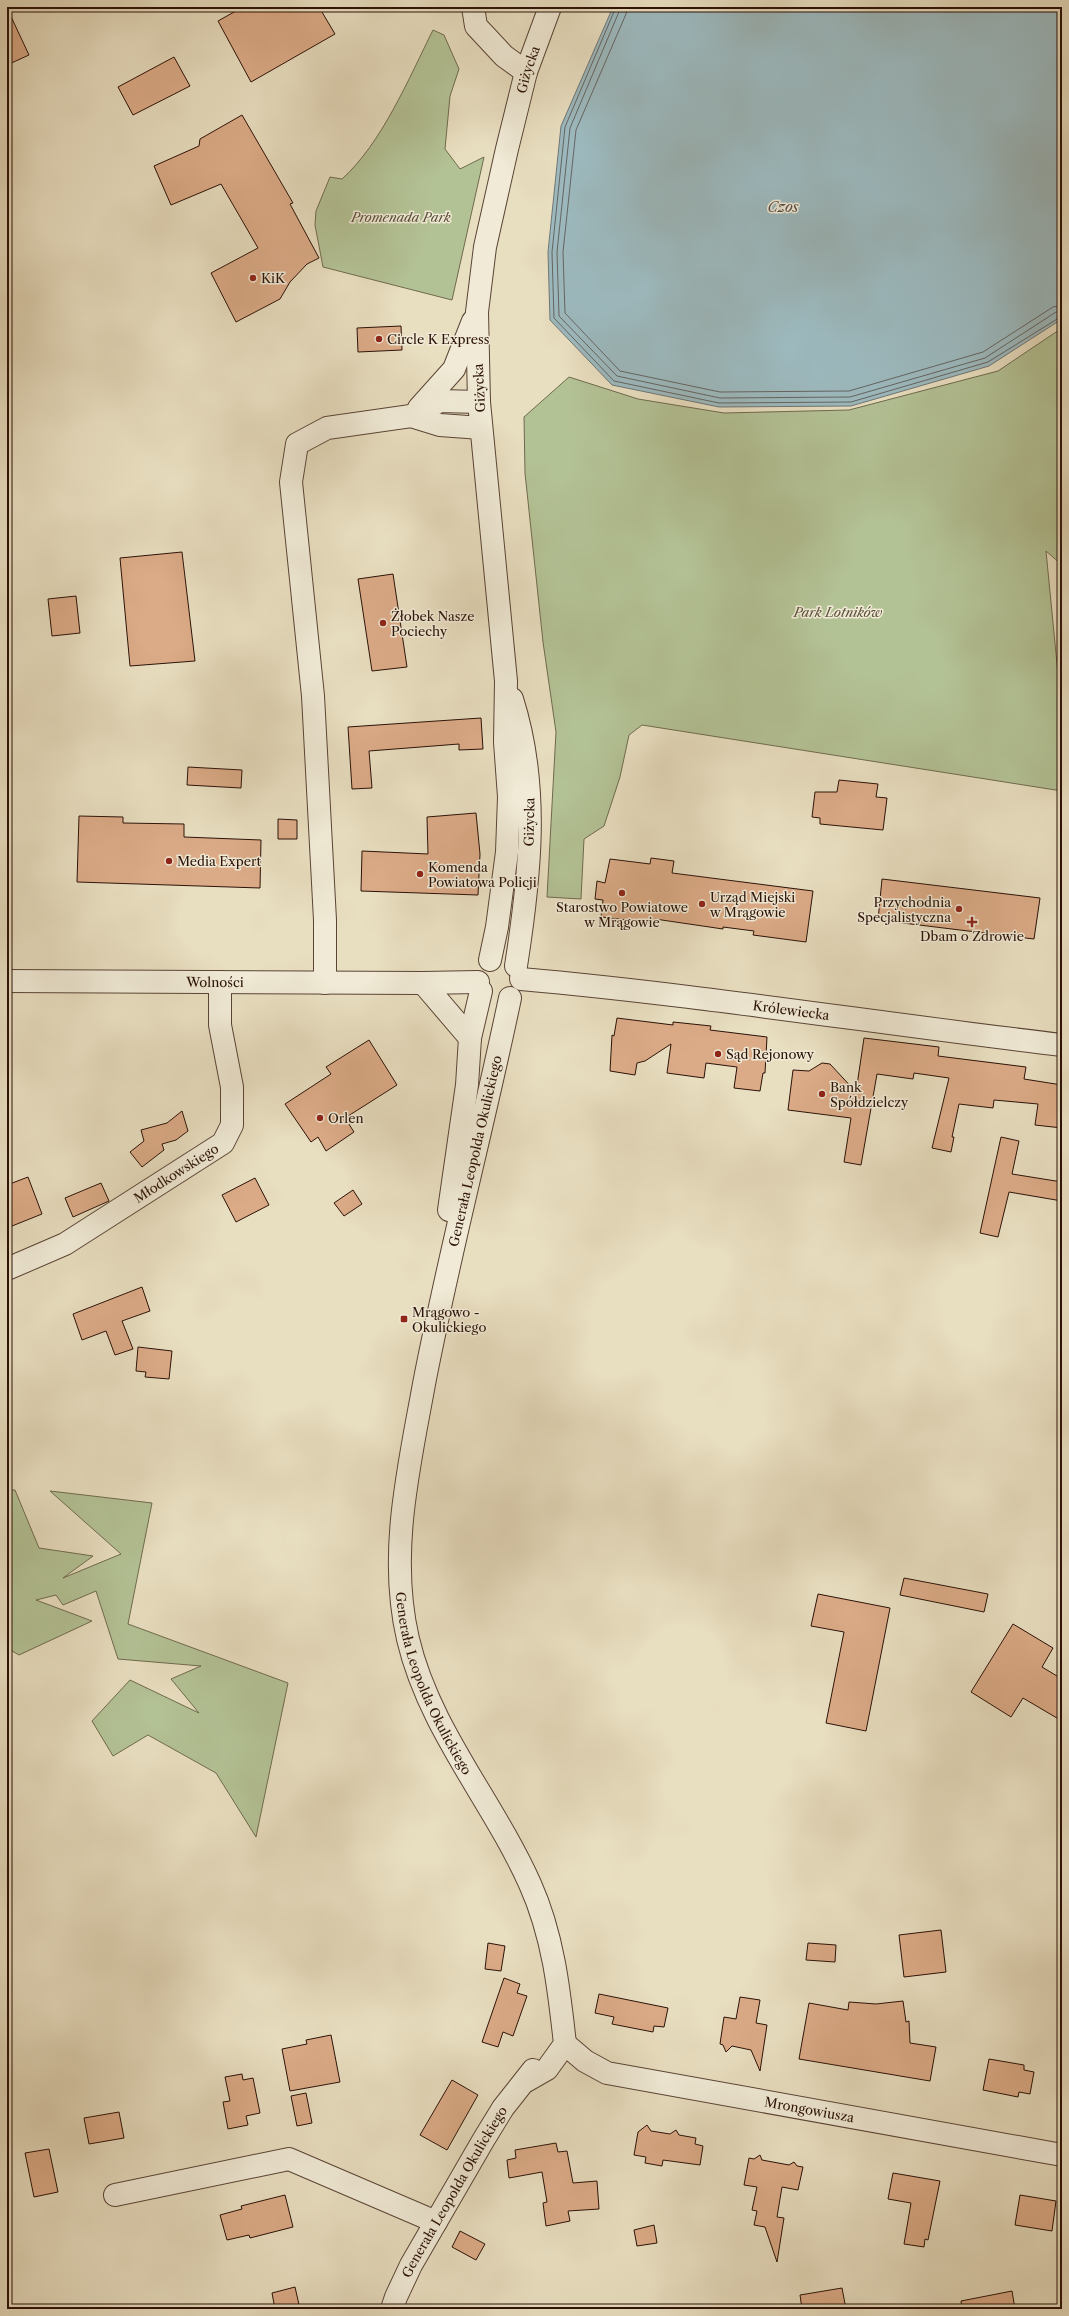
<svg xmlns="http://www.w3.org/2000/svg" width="1069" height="2316" viewBox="0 0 1069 2316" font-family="'Libre Caslon Text',serif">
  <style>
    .green { fill: #b3c295; stroke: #6f6a4e }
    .water { fill: #9cb9be; stroke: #6f7675 }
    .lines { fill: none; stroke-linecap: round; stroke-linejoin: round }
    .shore { stroke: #646562; stroke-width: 1 }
    .building { fill: #dbab87; stroke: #2b1107 }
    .minor-casing { stroke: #5a4435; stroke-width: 24 }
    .minor { stroke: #f0ead6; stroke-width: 22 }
    .poi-dot { fill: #8f2418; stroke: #f0ead6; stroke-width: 1.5 }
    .labels { text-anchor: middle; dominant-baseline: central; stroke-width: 3; stroke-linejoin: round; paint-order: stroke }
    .street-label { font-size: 13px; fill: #2b1107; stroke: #f0ead6 }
    .park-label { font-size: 13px; font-style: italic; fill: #5b4f39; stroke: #f0ead6 }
    .poi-label { font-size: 13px; fill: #2b1107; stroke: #f0ead6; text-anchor: start }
    .water-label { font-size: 14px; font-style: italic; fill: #534c47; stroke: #f0ead6 }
  </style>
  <rect width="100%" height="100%" fill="#e8dec0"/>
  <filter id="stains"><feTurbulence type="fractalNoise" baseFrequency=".005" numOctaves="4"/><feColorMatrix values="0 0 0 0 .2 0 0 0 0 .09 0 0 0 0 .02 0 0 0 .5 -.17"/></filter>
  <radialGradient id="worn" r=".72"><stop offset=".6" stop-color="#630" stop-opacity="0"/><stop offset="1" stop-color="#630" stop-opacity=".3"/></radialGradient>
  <g class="green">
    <path d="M 433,30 L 444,35 L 459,69 L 450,96 L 445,149 L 460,169 L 484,157 L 452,300 L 323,267 L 315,225 L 316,211 L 330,177 L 342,179 C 382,143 409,78 433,30 Z"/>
    <polygon points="1062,328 1062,565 1046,551 1062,715 1062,791 642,725 629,735 620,777 604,826 584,839 581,899 547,897 556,732 543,642 525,473 524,417 569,377 638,399 724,413 849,410 998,371"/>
    <polygon points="7,1490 15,1490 39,1548 93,1556 63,1578 121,1554 50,1491 152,1503 128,1624 288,1683 256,1837 216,1773 148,1735 113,1756 92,1721 130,1680 199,1713 171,1679 201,1666 118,1659 96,1591 63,1605 56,1595 36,1600 92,1621 19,1655 7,1648"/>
  </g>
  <polygon class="water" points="613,7 1062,7 1062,319 989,366 851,406 719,407 612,385 550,320 548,252 561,126"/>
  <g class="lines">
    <g class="shore">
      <polyline points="616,7 565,127 552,252 554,318 614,381 719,403 851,402 988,362 1062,316"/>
      <polyline points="621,7 570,128 557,252 559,316 617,376 720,398 850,397 985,358 1056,312 1062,311"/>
      <polyline points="627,7 626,14 576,130 563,252 565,313 620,371 720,392 849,391 983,352 1053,307 1062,305"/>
    </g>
  </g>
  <g class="building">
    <polygon points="243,7 319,7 335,34 251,82 218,21"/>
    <polygon points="7,8 29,55 7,65"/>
    <polygon points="174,57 190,86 133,115 118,87"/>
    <polygon points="242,115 293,203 290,204 319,258 307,264 290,282 280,299 236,322 211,273 258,248 221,184 171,205 154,166 199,146 200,139"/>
    <polygon points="401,326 402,350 358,352 357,328"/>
    <polygon points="182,552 195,661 130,666 120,558"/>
    <polygon points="393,574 407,667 372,671 358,579"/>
    <polygon points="76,596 80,633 52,636 48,599"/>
    <polygon points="481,718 483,749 459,750 459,744 369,751 372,788 352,789 348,727"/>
    <polygon points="188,767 242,770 241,788 187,785"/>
    <polygon points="839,780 878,784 876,797 887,798 883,830 820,824 820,818 812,817 815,792 837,792"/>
    <polygon points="476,813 480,854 478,895 361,891 362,851 428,854 427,817"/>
    <polygon points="79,816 123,817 123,823 184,824 184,837 261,840 260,888 77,882"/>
    <polygon points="278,819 297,820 297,839 278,839"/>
    <polygon points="651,858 674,861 672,873 813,891 806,942 753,935 754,931 723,927 723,929 655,919 654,923 601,917 603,900 595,899 597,881 605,883 610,859 650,864"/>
    <polygon points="882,879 1040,898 1034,939 878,920"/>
    <polygon points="617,1018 673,1025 673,1022 711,1026 710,1030 767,1037 765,1073 763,1073 760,1091 734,1088 737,1067 706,1063 704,1078 667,1073 671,1044 645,1061 637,1063 635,1075 610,1071 612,1035 614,1036"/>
    <polygon points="864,1038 939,1047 938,1056 1026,1067 1024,1079 1062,1085 1062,1128 1035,1125 1038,1104 994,1100 993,1108 959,1104 952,1137 954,1137 951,1152 932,1148 949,1078 914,1073 913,1079 877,1074 861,1165 844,1162 851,1118 788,1110 793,1070 809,1071 822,1063 830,1064 856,1092"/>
    <polygon points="369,1040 397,1085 345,1118 354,1132 326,1151 318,1137 311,1142 285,1104 331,1074 326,1067"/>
    <polygon points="182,1111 188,1131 176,1140 162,1144 164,1150 142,1167 130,1152 144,1141 141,1130 167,1123"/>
    <polygon points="1001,1137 1019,1141 1012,1174 1062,1182 1062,1201 1009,1192 998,1237 980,1233"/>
    <polygon points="28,1177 42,1214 7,1228 7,1185"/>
    <polygon points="255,1178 269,1205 236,1222 222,1195"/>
    <polygon points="101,1183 109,1201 73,1217 65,1198"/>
    <polygon points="353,1190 362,1204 344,1216 334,1203"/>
    <polygon points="142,1287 150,1311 122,1321 133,1349 115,1355 106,1331 82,1340 73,1314"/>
    <polygon points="138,1347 172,1351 169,1379 145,1377 146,1372 136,1371"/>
    <polygon points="904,1578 988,1594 984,1612 900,1595"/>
    <polygon points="818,1594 890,1608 866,1731 826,1723 844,1632 811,1626"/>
    <polygon points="1013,1624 1053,1648 1042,1667 1062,1679 1062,1721 1023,1698 1011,1717 971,1692"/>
    <polygon points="941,1930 946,1972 904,1977 899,1935"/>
    <polygon points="488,1943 505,1946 501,1971 485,1969"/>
    <polygon points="808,1943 836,1945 835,1962 806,1960"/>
    <polygon points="504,1978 520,1984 517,1993 527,1996 513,2036 503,2032 498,2047 482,2042"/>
    <polygon points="599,1994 668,2008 664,2027 654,2026 653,2032 612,2024 614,2017 595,2013"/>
    <polygon points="740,1997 760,2000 756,2023 767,2025 760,2071 751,2050 732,2046 726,2052 723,2045 720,2044 724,2017 736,2019"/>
    <polygon points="903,2001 906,2022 909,2021 910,2043 936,2047 930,2081 799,2059 809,2003 848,2010 849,2002 876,2004"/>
    <polygon points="331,2035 340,2082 290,2091 282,2049 307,2044 306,2040"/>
    <polygon points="989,2059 1024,2065 1024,2070 1034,2072 1030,2094 1019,2092 1018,2097 983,2090"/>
    <polygon points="242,2074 243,2080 253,2078 260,2113 246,2116 248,2125 228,2129 223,2102 230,2101 225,2077"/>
    <polygon points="452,2080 478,2095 447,2150 420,2135"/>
    <polygon points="306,2093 312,2123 297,2126 291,2096"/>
    <polygon points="119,2112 124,2138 89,2144 84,2118"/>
    <polygon points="647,2125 651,2131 670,2134 676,2130 679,2135 696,2138 695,2144 703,2146 700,2165 663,2160 662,2166 645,2163 646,2157 634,2155 638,2132"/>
    <polygon points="556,2143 558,2152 567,2151 573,2183 597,2181 599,2209 568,2211 570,2221 546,2226 543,2203 547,2202 542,2172 509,2178 507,2160 516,2158 515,2150"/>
    <polygon points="49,2149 58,2192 34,2197 25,2153"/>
    <polygon points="760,2155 762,2160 789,2165 794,2162 797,2166 803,2167 798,2190 782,2187 777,2217 784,2218 777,2262 765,2227 754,2225 757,2211 752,2210 757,2187 744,2185 749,2158 754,2159"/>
    <polygon points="893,2173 940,2181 928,2240 925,2239 924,2247 904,2244 911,2203 888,2199"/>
    <polygon points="285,2195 293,2227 250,2238 249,2235 227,2240 220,2215 242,2209 241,2206"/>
    <polygon points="1020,2195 1056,2201 1052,2231 1015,2225"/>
    <polygon points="654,2225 657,2243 637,2246 634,2230"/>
    <polygon points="460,2231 485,2244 476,2260 452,2247"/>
    <polygon points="295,2287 300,2309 275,2309 272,2293"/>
    <polygon points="842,2288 846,2309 802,2309 800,2295"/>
    <polygon points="1012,2291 1015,2309 962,2309 961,2301"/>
  </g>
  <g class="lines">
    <g class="minor-casing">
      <g id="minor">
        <polyline points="473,7 476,26 504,56 526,72"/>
        <polyline points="419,408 454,369 473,321"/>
        <polyline points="411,416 440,425 481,428"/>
        <path d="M 512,699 C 540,787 530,876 516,966"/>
        <path id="s1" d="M 490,960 L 497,927 L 507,852 L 509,797 L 505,742 L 506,681 L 479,402 L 477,312 L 485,247 L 507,149 L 526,72 L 550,7"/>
        <path id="s2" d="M 521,979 C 702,995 881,1024 1062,1045"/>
        <path id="s3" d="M 7,981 L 423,983 L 478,982"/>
        <polyline points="325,983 325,920 313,696 291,482 297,444 327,428 411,416 440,401 479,402"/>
        <polyline points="423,983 470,1038"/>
        <path id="s4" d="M 510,998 C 483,1127 449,1254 424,1384 C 409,1467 388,1554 408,1639 C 429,1729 493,1801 530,1884 C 553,1935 559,1989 565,2044 L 547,2069 L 526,2081"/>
        <polyline points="449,1210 467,1085 470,1038 481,991"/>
        <path id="s5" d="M 7,1269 L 65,1244 L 223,1143 L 232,1125 L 232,1087 L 220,1025 L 220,982"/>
        <path id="s6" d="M 565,2044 L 585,2061 L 607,2073 L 1062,2155"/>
        <polyline points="115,2195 289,2159 436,2222"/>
        <path id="s7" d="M 392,2309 L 396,2297 L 411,2265 L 484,2139 L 503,2108 L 533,2070"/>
      </g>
    </g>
    <use href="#minor" class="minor"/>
  </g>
  <g class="poi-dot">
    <circle cx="253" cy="278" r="4"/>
    <circle cx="379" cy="339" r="4"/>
    <circle cx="383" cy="623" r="4"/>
    <circle cx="169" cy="861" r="4"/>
    <circle cx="420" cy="874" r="4"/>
    <circle cx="622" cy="893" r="4"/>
    <circle cx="702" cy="904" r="4"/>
    <circle cx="959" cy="909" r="4"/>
    <path d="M970 916h4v4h4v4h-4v4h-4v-4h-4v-4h4z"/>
    <circle cx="718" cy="1054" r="4"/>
    <circle cx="822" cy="1094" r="4"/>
    <circle cx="320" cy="1118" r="4"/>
    <rect x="400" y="1315" width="8" height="8" rx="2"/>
  </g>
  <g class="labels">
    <g class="street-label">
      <text stroke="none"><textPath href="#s1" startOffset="899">Giżycka</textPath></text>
      <text transform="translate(479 388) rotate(-93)">Giżycka</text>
      <text transform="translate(529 822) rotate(-89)">Giżycka</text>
      <text stroke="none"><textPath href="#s3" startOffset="208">Wolności</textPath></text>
      <text stroke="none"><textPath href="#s2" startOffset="272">Królewiecka</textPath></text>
      <text transform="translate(475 1151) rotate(-77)">Generała Leopolda Okulickiego</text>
      <text stroke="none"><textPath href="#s5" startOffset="195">Młodkowskiego</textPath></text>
      <text stroke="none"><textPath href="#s4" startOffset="703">Generała Leopolda Okulickiego</textPath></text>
      <text stroke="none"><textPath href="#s6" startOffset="257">Mrongowiusza</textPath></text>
      <text stroke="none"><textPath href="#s7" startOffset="133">Generała Leopolda Okulickiego</textPath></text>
    </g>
    <g class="park-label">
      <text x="401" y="217">Promenada Park</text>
      <text x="838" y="612">Park Lotników</text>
    </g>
    <g class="poi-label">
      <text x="261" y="278">KiK</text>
      <text x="387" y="339">Circle K Express</text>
      <text x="391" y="616">Żłobek Nasze<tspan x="391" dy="15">Pociechy</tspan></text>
      <text x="177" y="861">Media Expert</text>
      <text x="428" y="867">Komenda<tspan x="428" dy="15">Powiatowa Policji</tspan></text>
      <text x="710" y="897">Urząd Miejski<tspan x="710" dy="15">w Mrągowie</tspan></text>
      <text x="951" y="902" text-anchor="end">Przychodnia<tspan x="951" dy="15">Specjalistyczna</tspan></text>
      <text x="622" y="907" text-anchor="middle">Starostwo Powiatowe<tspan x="622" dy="15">w Mrągowie</tspan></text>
      <text x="972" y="936" text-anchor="middle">Dbam o Zdrowie</text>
      <text x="726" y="1054">Sąd Rejonowy</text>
      <text x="830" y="1087">Bank<tspan x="830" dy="15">Spółdzielczy</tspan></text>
      <text x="328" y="1118">Orlen</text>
      <text x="412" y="1312">Mrągowo -<tspan x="412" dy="15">Okulickiego</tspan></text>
    </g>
    <g class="water-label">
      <text x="783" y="207">Czos</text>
    </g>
  </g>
  <rect width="1069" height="2316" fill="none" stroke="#e8dec0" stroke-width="24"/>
  <rect x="8" y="8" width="1053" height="2300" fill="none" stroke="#2b1107" stroke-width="2"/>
  <rect x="12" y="12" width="1045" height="2292" fill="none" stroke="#2b1107"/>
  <rect width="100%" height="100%" filter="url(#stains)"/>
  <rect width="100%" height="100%" fill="url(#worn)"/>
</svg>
